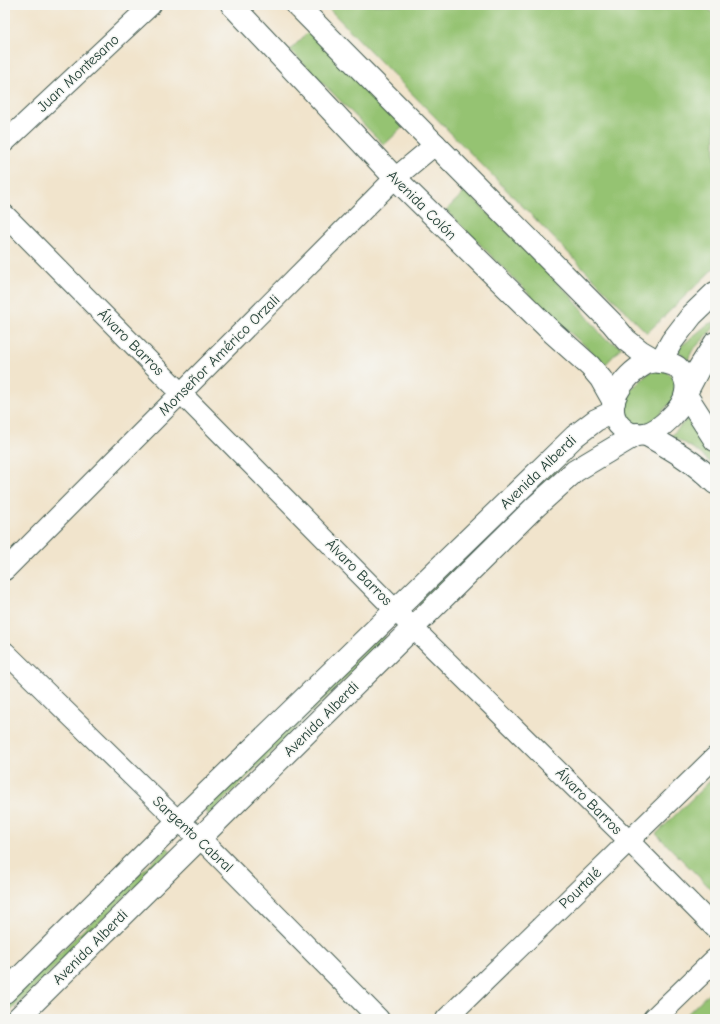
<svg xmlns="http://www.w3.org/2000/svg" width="720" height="1024" viewBox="0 0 720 1024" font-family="'Comic Neue',sans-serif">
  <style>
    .green { fill: #95c372; stroke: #5a8053 }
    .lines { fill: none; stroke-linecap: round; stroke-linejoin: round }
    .minor-casing { stroke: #3e564b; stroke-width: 22 }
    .tertiary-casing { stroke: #3e564b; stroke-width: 24 }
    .secondary-casing { stroke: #3e564b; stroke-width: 24 }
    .minor { stroke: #fff; stroke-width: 20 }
    .tertiary { stroke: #fff; stroke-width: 22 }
    .secondary { stroke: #fff; stroke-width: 22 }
    .labels { text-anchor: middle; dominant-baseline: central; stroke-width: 3; stroke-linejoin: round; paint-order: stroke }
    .street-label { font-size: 15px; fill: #1f3d34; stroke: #f6f6f2 }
  </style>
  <rect width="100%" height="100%" fill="#f6f6f2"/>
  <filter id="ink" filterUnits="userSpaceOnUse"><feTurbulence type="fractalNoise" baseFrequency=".025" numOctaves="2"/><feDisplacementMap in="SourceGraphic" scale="8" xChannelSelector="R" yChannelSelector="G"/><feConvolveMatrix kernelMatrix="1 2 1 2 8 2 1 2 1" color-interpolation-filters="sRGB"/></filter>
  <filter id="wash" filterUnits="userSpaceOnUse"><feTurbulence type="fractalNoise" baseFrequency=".012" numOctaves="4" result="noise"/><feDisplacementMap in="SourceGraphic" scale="16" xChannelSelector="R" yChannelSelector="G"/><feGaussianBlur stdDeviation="0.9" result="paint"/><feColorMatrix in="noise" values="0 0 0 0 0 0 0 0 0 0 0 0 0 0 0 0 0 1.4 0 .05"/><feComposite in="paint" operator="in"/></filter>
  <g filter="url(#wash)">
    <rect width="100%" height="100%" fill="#f1e4cc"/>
    <g class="green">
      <polygon points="329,5 705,5 715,16 715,267 647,333 327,7"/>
      <polygon points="309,31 404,126 384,145 290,50"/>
      <polygon points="466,191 571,296 604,338 622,347 601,369 592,352 550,315 446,210"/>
      <path d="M 715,322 L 713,329 L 692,351 L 687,362 C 684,356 681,352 675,349 L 685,343 L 708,324 Z"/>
      <polygon points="662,368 677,381 674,399 652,422 635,426 621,412 625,395 650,372"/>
      <path d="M 689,417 C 696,436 701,445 715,459 L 715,467 C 701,453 688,444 671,436 Z"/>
      <polygon points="594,425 599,429 421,606 417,602"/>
      <polygon points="382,633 386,638 209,815 204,810"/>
      <polygon points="715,776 715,893 656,834"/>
      <polygon points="167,847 171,851 5,1017 5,1007"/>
      <polygon points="715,987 715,1019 682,1019"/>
    </g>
  </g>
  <g filter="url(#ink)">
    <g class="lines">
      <g class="minor-casing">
        <g id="minor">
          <polyline points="5,142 151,5"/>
          <polyline points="5,215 413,628 628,840 715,928"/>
          <polyline points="5,570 395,178 436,144"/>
          <polyline points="5,652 178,821 200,838 379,1019"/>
          <polyline points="446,1019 715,757"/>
        </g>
      </g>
      <g class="tertiary-casing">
        <g id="tertiary">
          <polyline points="232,5 395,178 552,332 590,366 601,379 614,402"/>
          <polyline points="297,5 612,323 626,340 640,351 657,361"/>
          <polyline points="654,1019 715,960"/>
        </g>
      </g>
      <g class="secondary-casing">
        <g id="secondary">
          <path d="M 657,361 C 664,363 672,363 677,367 C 684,373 688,384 686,392 C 684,408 660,431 645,434 C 637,436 628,434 622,428 C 599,408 624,375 645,364 C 649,362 653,362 657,361 Z"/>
          <polyline points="660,362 672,341 692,315 715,293"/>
          <polyline points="686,393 698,370 715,343"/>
          <polyline points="686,395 715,440"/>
          <path d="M 645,434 C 670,448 695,462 715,483"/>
          <polyline points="5,992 178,821 575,436 596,420 613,412"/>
          <polyline points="17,1019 533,509 575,471 637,434"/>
        </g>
      </g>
      <use href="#minor" class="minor"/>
      <use href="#tertiary" class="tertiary"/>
      <use href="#secondary" class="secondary"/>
    </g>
  </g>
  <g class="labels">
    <g class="street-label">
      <text transform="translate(78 73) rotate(-43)">Juan Montesano</text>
      <text transform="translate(422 205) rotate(45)">Avenida Colón</text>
      <text transform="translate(131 342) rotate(45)">Álvaro Barros</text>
      <text transform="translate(219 355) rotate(-45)">Monseñor Américo Orzali</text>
      <text transform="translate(538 472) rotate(-44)">Avenida Alberdi</text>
      <text transform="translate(359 572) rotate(45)">Álvaro Barros</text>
      <text transform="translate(321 719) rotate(-45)">Avenida Alberdi</text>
      <text transform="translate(589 801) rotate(45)">Álvaro Barros</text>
      <text transform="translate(193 834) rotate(43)">Sargento Cabral</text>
      <text transform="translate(580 888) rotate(-44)">Pourtalé</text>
      <text transform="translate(90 947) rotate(-45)">Avenida Alberdi</text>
    </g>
  </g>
  <rect width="720" height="1024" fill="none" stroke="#f6f6f2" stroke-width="20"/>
</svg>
